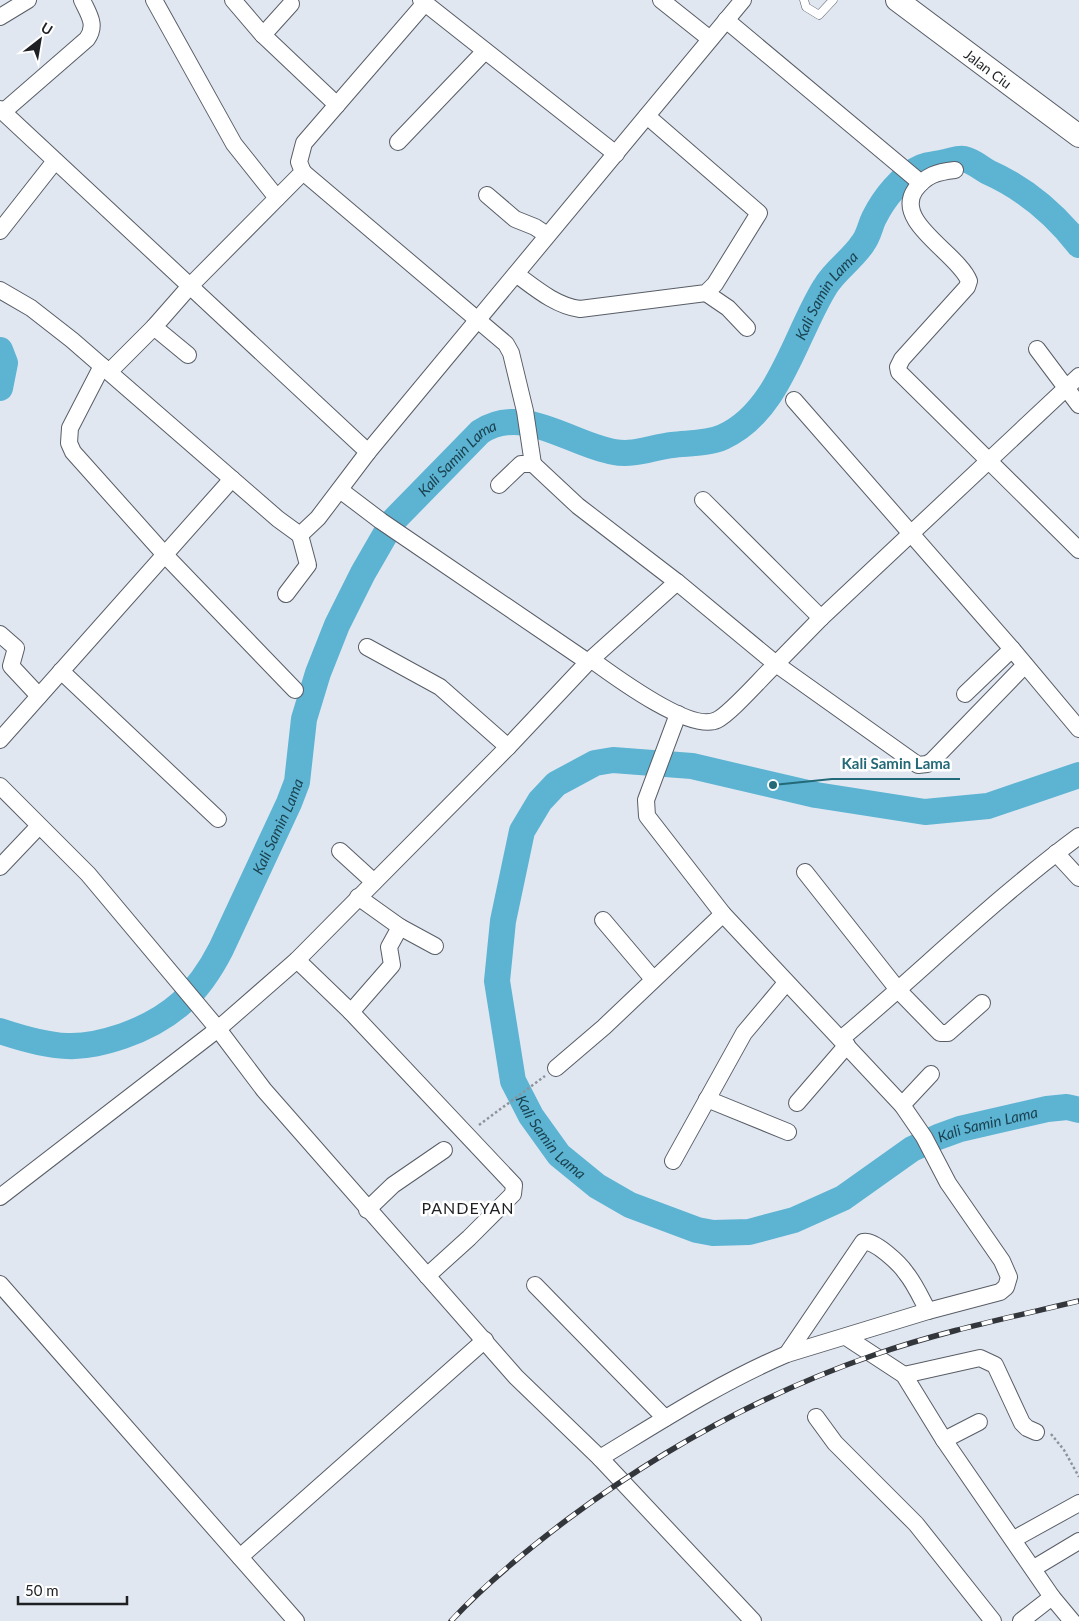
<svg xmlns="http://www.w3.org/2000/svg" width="1079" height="1621" viewBox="0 0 1079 1621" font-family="Lato,sans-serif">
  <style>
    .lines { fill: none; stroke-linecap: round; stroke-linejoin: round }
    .river { stroke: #5cb3d2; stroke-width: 26 }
    .lane-casing { stroke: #585d66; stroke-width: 9 }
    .street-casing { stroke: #585d66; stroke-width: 18 }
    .secondary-casing { stroke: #585d66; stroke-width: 24 }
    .path { stroke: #8e939b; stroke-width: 2.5; stroke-dasharray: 2.5 2.5; stroke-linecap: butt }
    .lane { stroke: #fff; stroke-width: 8 }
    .street { stroke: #fff; stroke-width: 16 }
    .secondary { stroke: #fff; stroke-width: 22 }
    .rail-casing { stroke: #33363b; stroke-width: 5.5 }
    .rail { stroke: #fff; stroke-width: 4; stroke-dasharray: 11; stroke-linecap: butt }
    .labels { text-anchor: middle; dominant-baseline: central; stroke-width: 5; stroke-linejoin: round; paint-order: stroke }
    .street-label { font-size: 14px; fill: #1e2024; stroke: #fff }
    .water-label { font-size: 15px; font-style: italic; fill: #1b4250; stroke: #fff }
    .quarter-label { font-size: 16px; letter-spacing: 1px; fill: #1e2024; stroke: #fff }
    .leader { fill: none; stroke: #236978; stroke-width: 2 }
    .callout-dot { fill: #236978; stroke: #fff; stroke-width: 2 }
    .callout-label { font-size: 15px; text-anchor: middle; font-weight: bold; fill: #236978; stroke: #fff; stroke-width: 5; stroke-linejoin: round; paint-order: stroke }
  </style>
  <rect width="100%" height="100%" fill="#e0e7f1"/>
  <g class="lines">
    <g class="river">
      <polyline points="0,350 5,363 0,388"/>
      <path id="s1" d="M 1079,775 L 988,806 L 925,812 L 816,795 L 692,766 L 613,760 L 595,763 L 556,784 L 540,801 L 522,831 L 503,921 L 497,981 L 513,1081 L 531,1116 L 559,1155 L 597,1186 L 630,1205 L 697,1230 L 713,1233 L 749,1232 L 794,1220 L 843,1198 L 912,1149 L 938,1137 L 960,1129 L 1047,1109 L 1067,1107 L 1079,1110"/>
      <path id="s2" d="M 0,1031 C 21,1038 45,1045 67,1046 C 87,1047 105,1042 123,1036 C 171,1019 198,994 221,949 L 289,803 L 297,782 L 304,719 L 318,673 L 337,625 L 363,573 L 393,521 L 480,432 C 523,403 571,445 614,452 C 634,456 653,447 672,445 C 689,443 707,444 723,437 C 779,412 795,335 825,287 C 835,270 853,259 863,243 C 869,235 870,226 874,218 C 884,198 901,176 922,167 C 929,164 938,164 945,162 C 951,161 958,158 964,159 C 973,161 981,168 988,172 C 1026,189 1054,213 1079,245"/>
    </g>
    <g class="lane-casing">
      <polyline id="lane" points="804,0 806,7 819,15 833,0"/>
    </g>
    <g class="street-casing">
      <g id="street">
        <polyline points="154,0 234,144 277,198"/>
        <polyline points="233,0 263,35 337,105"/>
        <polyline points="421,0 616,154"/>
        <polyline points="661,0 710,39"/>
        <polyline points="0,17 28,0"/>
        <polyline points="726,20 921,183"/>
        <polyline points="263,35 291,4"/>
        <polyline points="0,109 368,452"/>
        <path d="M 3,112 L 87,39 C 97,25 89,15 82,0"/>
        <polyline points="398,142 485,51"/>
        <path d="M 955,170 C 937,172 926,175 915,190 C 893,222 959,254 969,281 L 967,287 L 902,359 L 898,367 L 899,372 L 1079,550"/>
        <polyline points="303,172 506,344 511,353 525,411 533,464"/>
        <polyline points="487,195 515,219 535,227 547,235"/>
        <polyline points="0,231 55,161"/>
        <path d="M 516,274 C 535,288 556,306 580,309 L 706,293 L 715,284 L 759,213 L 647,116"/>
        <polyline points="0,290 31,308 72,340 278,519 300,535 318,518 368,452 743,0"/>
        <polyline points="706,293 728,308 747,328"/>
        <polyline points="1037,349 1079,405"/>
        <polyline points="188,355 154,327 190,286 303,172 299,162 304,143 425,3"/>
        <polyline points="102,366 70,428 69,443 73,452 166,556 295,690"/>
        <polyline points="110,371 154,327"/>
        <polyline points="794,400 1012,649 1079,729"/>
        <polyline points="499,485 521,464 533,464 578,506 677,582"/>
        <polyline points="340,490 381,521 588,662"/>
        <polyline points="703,500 821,618"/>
        <polyline points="286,594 308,565 300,535"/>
        <polyline points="0,634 16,648 11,666 39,696"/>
        <polyline points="367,647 440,687 508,747"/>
        <path d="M 592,660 C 614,676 691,733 717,720 C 731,713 762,677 776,664 L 918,765 L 927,764 L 932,761 L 1025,665"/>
        <polyline points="61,671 218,819"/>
        <polyline points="965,694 1012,649"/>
        <polyline points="0,740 232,479"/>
        <polyline points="0,786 88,874 218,1029 264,1090 516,1377 600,1458 753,1621"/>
        <polyline points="340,851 374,882"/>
        <polyline points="1056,853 1079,878"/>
        <polyline points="0,867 39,826"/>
        <polyline points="805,872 899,991 940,1033 948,1033 982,1003"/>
        <polyline points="603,920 653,979"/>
        <polyline points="400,927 435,946"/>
        <polyline points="297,960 351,1012 514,1185 513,1194 469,1238 427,1276"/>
        <polyline points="351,1012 392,965 389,947 400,927 358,897"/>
        <path d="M 841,1039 C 921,972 995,898 1079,836"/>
        <polyline points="556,1068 604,1027 723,914"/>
        <polyline points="707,1099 788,1132"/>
        <polyline points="797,1103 847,1045"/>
        <polyline points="902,1105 931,1074"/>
        <polyline points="673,1161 744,1033 786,983"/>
        <polyline points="0,1197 218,1029 297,960 508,747 588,662 677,582 776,664 821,618 1079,376"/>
        <polyline points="367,1210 393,1185 444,1150"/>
        <polyline points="0,1284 296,1621"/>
        <polyline points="535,1285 665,1418"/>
        <polyline points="846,1337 904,1375 944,1440 1052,1597 1072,1621"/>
        <path d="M 787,1354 L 863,1242 C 874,1239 900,1264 906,1273 C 915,1284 921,1298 928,1311"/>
        <polyline points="904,1375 980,1358 995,1365 1022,1423 1027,1428 1036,1432"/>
        <polyline points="816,1417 835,1443 916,1524 993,1621"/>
        <polyline points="944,1440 979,1422"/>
        <path d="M 600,1458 C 661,1421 721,1382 787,1354 L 928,1311 L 1000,1292 L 1006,1287 L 1009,1277 L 1002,1261 L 948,1183 L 924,1137 L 902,1105 L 723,914 L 647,816 L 646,800 L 678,714"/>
        <polyline points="1014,1539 1079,1503"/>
        <polyline points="240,1557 485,1340"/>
        <polyline points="1034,1568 1079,1541"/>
        <polyline points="1021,1621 1052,1597"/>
      </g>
    </g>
    <g class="secondary-casing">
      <g id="secondary">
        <path id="s3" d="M 897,0 L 1079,136"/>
      </g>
    </g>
    <g class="path">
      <polyline points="479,1125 545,1076"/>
      <polyline points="1051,1434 1064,1450 1079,1477"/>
    </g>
    <use href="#lane" class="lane"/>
    <use href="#street" class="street"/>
    <use href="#secondary" class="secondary"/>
    <g class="rail-casing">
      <path id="rail" d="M 451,1621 C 486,1583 527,1550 568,1519 C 661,1450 764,1393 874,1355 C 939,1332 1012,1317 1079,1301"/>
    </g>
    <use href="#rail" class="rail"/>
  </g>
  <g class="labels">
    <g class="street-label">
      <text stroke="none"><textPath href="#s3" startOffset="114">Jalan Ciu</textPath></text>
    </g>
    <g class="water-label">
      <text stroke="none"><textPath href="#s2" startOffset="1280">Kali Samin Lama</textPath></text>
      <text stroke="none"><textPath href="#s2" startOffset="816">Kali Samin Lama</textPath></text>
      <text stroke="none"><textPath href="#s2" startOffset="396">Kali Samin Lama</textPath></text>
      <text stroke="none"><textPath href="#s1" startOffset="1414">Kali Samin Lama</textPath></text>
      <text stroke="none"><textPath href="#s1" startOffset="919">Kali Samin Lama</textPath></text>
    </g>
    <g class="quarter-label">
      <text x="468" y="1207">PANDEYAN</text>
    </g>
  </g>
  <path class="leader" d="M773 785L832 779H960"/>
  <circle class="callout-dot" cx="773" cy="785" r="5"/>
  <g class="callout-label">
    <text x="896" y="769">Kali Samin Lama</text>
  </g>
  <g transform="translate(40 40) rotate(31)" stroke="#ffffff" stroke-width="4" paint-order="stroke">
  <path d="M0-4L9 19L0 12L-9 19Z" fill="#1e2024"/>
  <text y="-8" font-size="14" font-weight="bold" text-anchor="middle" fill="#1e2024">U</text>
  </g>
  <path d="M18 1596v8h109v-8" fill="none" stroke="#1e2024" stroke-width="2.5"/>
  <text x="25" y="1596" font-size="15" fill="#1e2024" stroke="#ffffff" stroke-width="4" paint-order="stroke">50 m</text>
</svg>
